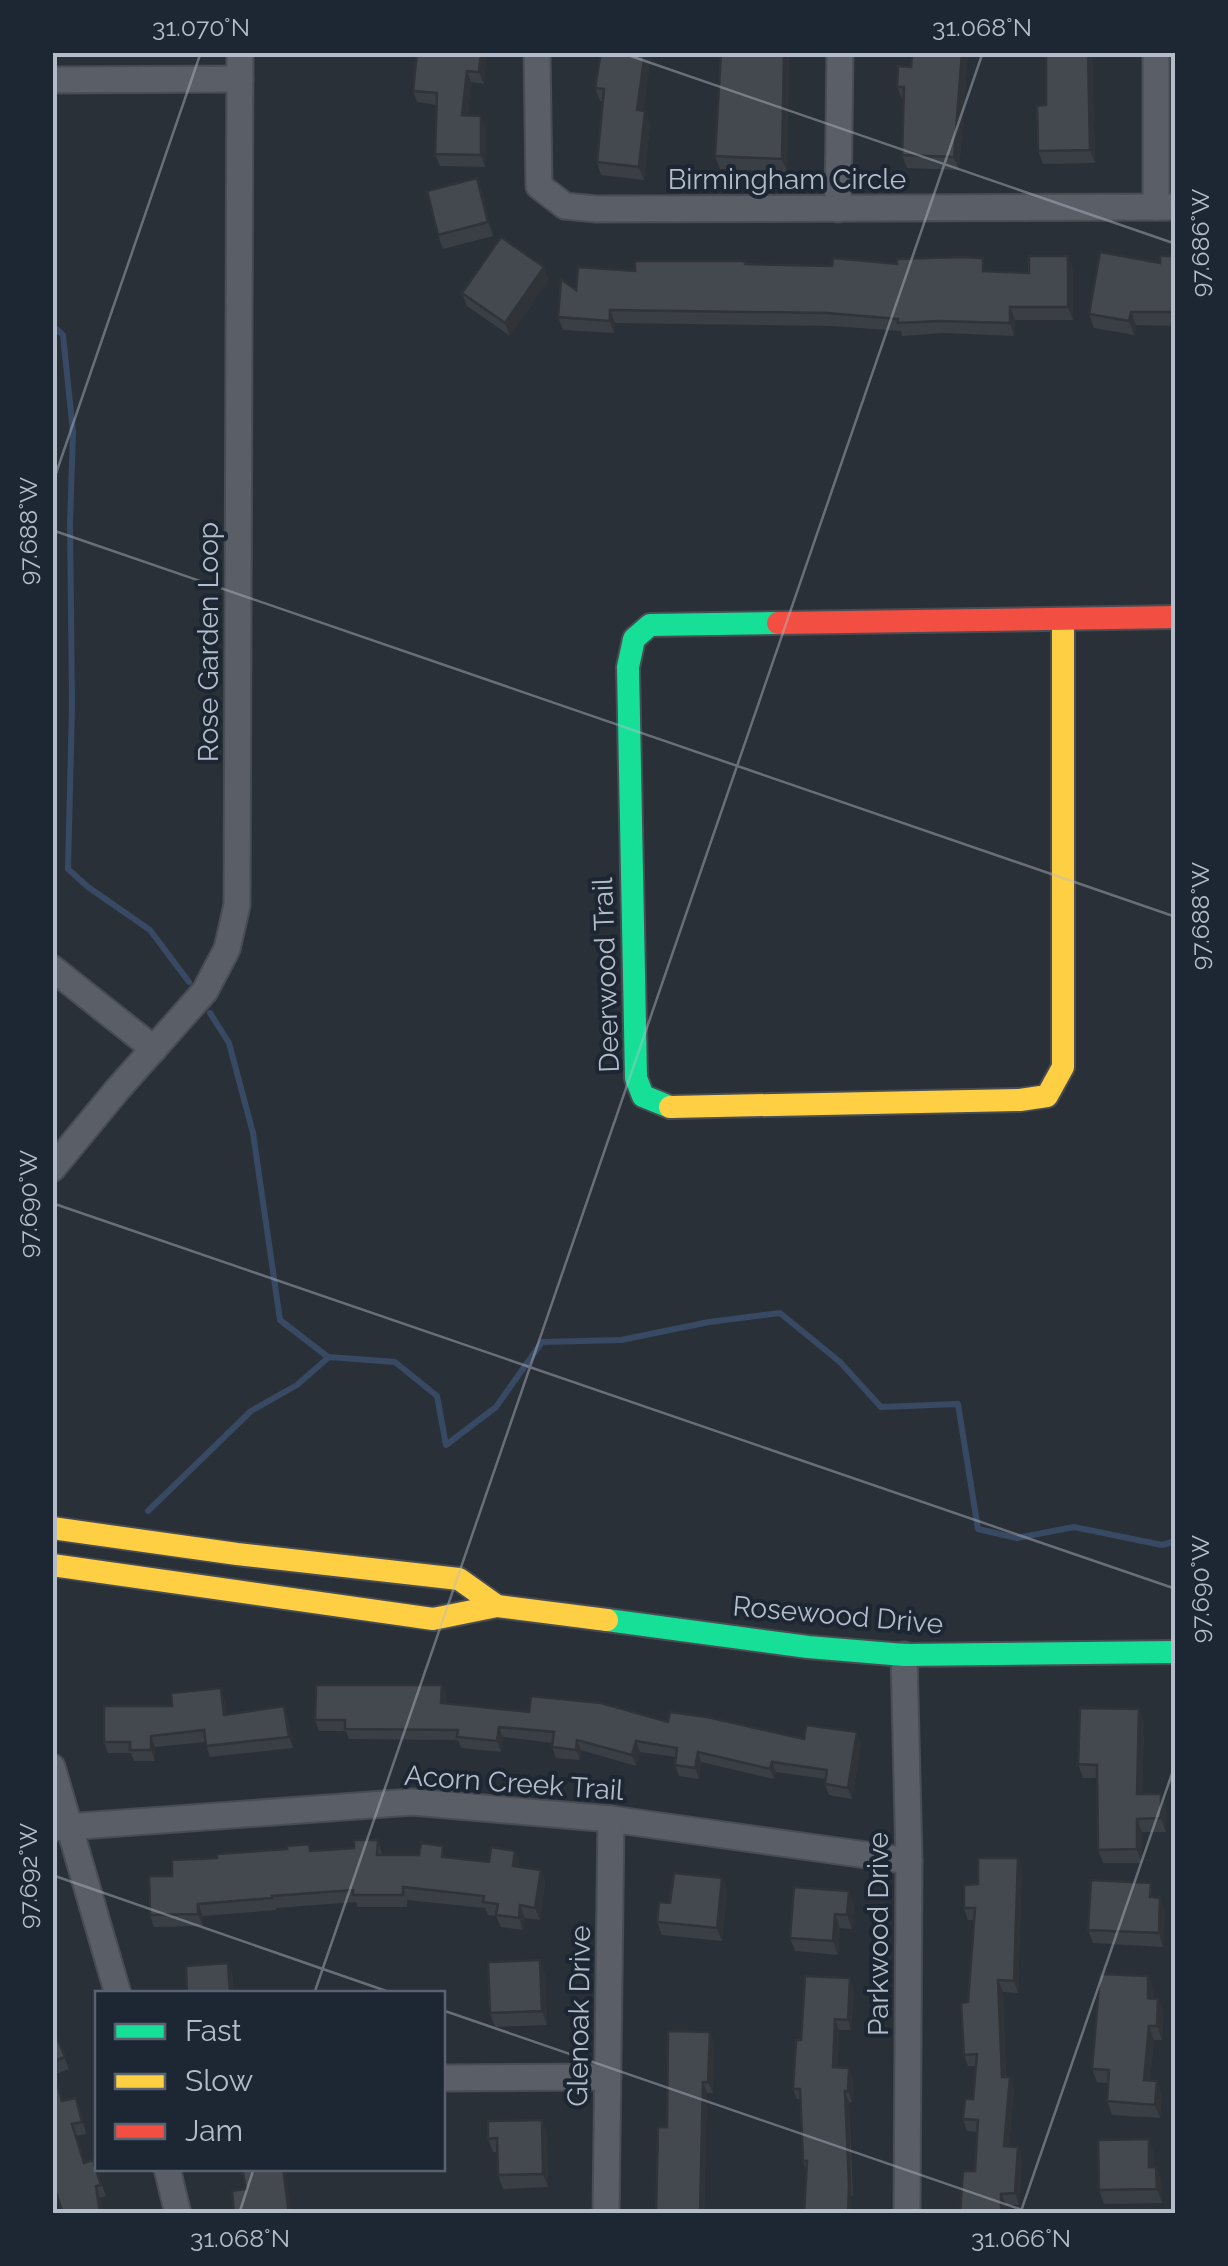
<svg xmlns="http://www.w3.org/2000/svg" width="1228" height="2266" viewBox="0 0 1228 2266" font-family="Raleway,sans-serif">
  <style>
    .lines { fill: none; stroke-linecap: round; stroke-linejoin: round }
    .stream { stroke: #384963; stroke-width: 6 }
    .street-casing { stroke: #484c53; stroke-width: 29 }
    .fast-casing { stroke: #484c53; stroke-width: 26 }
    .slow-casing { stroke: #484c53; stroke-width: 26 }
    .jam-casing { stroke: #484c53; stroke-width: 26 }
    .street { stroke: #5a5e66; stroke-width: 25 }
    .fast { stroke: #16e098; stroke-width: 22 }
    .slow { stroke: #ffcf43; stroke-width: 22 }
    .jam { stroke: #f24e42; stroke-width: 22 }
    .wall { fill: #3a3f45 }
    .shaded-wall { fill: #303338 }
    .building { fill: #444950; stroke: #303338; stroke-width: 2.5 }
    .ticks { fill: none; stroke: #b4bcc9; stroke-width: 2.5; stroke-opacity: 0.45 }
    .labels { text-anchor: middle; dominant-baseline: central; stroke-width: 8; stroke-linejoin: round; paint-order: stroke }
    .street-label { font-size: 28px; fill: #b4bcc9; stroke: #1d2633 }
    .neatline { fill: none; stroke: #b4bcc9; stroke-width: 4 }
    .ticks-label { font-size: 25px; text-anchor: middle; fill: #b4bcc9 }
  </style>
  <rect width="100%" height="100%" fill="#2a3038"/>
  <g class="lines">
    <g class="stream">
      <polyline points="52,325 63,335 73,432 70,523 72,706 68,869 88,887 150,930 189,982"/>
      <polyline points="210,1013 229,1043 253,1133 280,1320 328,1357"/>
      <polyline points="148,1511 251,1411 297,1385 329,1357 395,1362 437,1396 446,1445 496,1407 542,1342 621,1340 709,1322 780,1313 840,1362 881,1407 958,1404 978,1529 1017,1538 1074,1527 1162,1545 1176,1541"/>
    </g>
    <g class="street-casing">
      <g id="street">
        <polyline points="537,52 539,186 565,206 596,209 1176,207"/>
        <polyline points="52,80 240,79"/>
        <polyline points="1156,207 1156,52"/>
        <polyline points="838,209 840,52"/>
        <polyline points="52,968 154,1049"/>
        <polyline points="52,1169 117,1090 205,991 227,949 237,905 240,52"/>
        <polyline points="904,1655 909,1861 907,2214"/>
        <polyline points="52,1767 118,1994"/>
        <polyline points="52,1828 412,1802 611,1819 909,1861"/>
        <polyline points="442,2078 608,2077"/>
        <polyline points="167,2168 178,2214"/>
        <polyline points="606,2214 611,1819"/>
      </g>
    </g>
    <g class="fast-casing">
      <g id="fast">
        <polyline points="670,1107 643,1096 636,1078 628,667 634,639 650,625 778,623"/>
        <polyline points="607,1620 808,1647 904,1655 1176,1652"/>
      </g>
    </g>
    <g class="slow-casing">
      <g id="slow">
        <polyline points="670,1107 1020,1100 1047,1096 1063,1067 1063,619"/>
        <polyline points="52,1528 237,1554 459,1579 497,1606"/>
        <polyline points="52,1565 433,1619 497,1606 607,1620"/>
      </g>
    </g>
    <g class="jam-casing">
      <polyline id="jam" points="778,623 1176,617"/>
    </g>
    <use href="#street" class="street"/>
    <use href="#fast" class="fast"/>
    <use href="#slow" class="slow"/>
    <use href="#jam" class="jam"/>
  </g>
  <g class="wall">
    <polygon points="601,52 643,111 650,124 644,180 601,175 597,162 603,101 600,101 595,88"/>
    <polygon points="789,52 787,172 720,169 715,156"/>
    <polygon points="912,52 968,52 959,170 907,168 902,155 903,101 897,87 911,67"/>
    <polygon points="1046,52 1092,52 1095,163 1043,164 1038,151 1046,105"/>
    <polygon points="486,57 484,84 471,82 468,115 486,128 485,167 440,166 435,154 437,105 417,102 413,91"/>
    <polygon points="482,192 493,236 443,249 438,235"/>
    <polygon points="1176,256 1176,326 1136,325 1134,335 1094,328 1089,314 1160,263"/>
    <polygon points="746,264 1029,273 1073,269 1073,320 1015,320 1014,336 944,333 902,336 901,331 832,326 615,323 614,333 563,330 558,317 576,290 635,271"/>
    <polygon points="544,267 548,280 510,336 467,306 462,293"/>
    <polygon points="446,1695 445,1703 529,1712 668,1722 804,1739 861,1743 852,1799 829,1795 825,1784 826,1779 776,1772 774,1779 701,1762 699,1779 679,1776 675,1765 676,1757 640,1752 636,1766 581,1750 580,1760 556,1758 552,1747 553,1743 503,1737 501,1752 461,1748 458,1740 349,1739 346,1731 319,1731 315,1720"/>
    <polygon points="225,1699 226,1715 288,1717 293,1748 210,1757 205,1742 155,1747 155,1761 134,1761 131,1753 108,1753 104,1742 172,1706"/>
    <polygon points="1139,1709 1144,1723 1142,1794 1161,1794 1166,1807 1166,1832 1142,1832 1142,1863 1103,1863 1098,1850 1097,1778 1083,1778 1078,1764"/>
    <polygon points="378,1840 382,1855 447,1857 489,1862 515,1851 519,1863 519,1867 545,1882 540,1920 525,1918 523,1930 501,1927 496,1916 488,1915 485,1908 407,1900 407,1907 358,1907 356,1902 276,1908 276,1910 203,1916 203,1926 154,1927 150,1915 172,1876 217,1858 287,1849 312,1851 354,1848"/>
    <polygon points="1018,1858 1022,1869 1018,1993 1003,1992 1006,2077 1014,2089 1009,2146 1022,2158 1019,2205 1006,2205 1006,2214 960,2214 975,2171 977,2132 967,2131 963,2119 973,2099 976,2066 968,2066 964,2055 974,1920 968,1920 964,1908 978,1884"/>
    <polygon points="722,1878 727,1891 722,1941 662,1935 657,1922 670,1903"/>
    <polygon points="1156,1897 1165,1911 1163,1947 1093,1943 1088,1930"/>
    <polygon points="854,1905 852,1929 840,1928 838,1955 795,1951 790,1938"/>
    <polygon points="545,1974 547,2025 495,2027 490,2013"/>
    <polygon points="1148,1976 1153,1990 1153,1998 1158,1999 1163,2012 1162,2040 1154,2040 1150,2080 1157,2081 1162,2094 1160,2118 1112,2115 1107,2101 1108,2083 1097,2082 1092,2069"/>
    <polygon points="854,1989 851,2030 839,2030 837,2067 853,2079 852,2102 849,2102 853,2196 806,2171 803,2161 800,2099 797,2099 793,2089 801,2040"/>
    <polygon points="52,2026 69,2069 56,2074 63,2101 80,2110 86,2134 76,2136 85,2163 93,2160 106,2196 100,2198 102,2214 63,2214 52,2180"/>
    <polygon points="710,2032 714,2044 713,2093 707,2093 704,2214 656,2214"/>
    <polygon points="542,2120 547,2133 548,2187 503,2189 498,2175 497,2152 493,2152 488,2139"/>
    <polygon points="1154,2152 1154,2167 1156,2167 1161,2180 1162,2203 1104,2204 1099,2190"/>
  </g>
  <g class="shaded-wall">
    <polygon points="480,52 485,52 486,57 484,84 479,72"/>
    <polygon points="645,52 652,52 642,123 637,110"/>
    <polygon points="784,52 789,52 787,172 782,159"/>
    <polygon points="962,52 968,52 959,170 954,157"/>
    <polygon points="1088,52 1092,52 1095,163 1090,150"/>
    <polygon points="467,71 471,82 467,127 462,115"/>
    <polygon points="645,111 650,124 644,180 639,167"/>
    <polygon points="481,116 486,128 485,167 481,155"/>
    <polygon points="477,178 482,192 493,236 488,222"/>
    <polygon points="1068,256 1073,269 1073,320 1068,307"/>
    <polygon points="544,267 548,280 510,336 505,323"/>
    <polygon points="1010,307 1015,320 1014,336 1010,323"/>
    <polygon points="610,310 615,323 614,333 610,321"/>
    <polygon points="1131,312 1136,325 1134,335 1129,321"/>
    <polygon points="442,1685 446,1695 445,1713 441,1703"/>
    <polygon points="221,1688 225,1699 228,1726 224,1715"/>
    <polygon points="284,1706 288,1717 293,1748 289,1737"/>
    <polygon points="1139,1709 1144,1723 1142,1807 1137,1794"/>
    <polygon points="499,1727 503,1737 501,1752 497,1741"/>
    <polygon points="857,1732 861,1743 852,1799 848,1788"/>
    <polygon points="151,1736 155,1747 155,1761 151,1750"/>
    <polygon points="577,1740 581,1750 580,1760 576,1750"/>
    <polygon points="636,1741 640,1752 636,1766 632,1755"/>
    <polygon points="698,1752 701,1762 699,1779 695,1768"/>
    <polygon points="772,1762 776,1772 774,1779 770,1769"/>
    <polygon points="1161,1794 1166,1807 1166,1832 1161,1818"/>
    <polygon points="1137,1819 1142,1832 1142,1863 1137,1849"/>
    <polygon points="515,1851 519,1863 517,1878 513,1866"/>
    <polygon points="1018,1858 1022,1869 1018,1993 1014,1981"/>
    <polygon points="541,1870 545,1882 540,1920 535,1908"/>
    <polygon points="722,1878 727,1891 722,1941 717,1928"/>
    <polygon points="849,1891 854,1905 852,1929 847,1915"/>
    <polygon points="1160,1898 1165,1911 1163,1947 1159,1933"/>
    <polygon points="198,1904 203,1916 203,1926 198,1914"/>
    <polygon points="520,1905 525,1918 523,1930 519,1918"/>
    <polygon points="835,1914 840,1928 838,1955 833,1941"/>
    <polygon points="540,1960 545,1974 547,2025 542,2011"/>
    <polygon points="228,1963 233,1976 234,1994 230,1994"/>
    <polygon points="1148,1976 1153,1990 1152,2012 1148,1998"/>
    <polygon points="850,1978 854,1989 851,2030 848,2020"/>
    <polygon points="998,1980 1003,1992 1006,2088 1002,2077"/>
    <polygon points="1158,1999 1163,2012 1162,2040 1157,2026"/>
    <polygon points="835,2019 839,2030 837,2078 833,2067"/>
    <polygon points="1149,2026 1154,2040 1149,2094 1144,2080"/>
    <polygon points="710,2032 714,2044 713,2093 708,2082"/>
    <polygon points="849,2068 853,2079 852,2102 848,2091"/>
    <polygon points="1010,2077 1014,2089 1008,2157 1004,2146"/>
    <polygon points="1157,2081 1162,2094 1160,2118 1155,2105"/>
    <polygon points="703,2082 707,2093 704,2214 700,2214"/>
    <polygon points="845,2091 849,2102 852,2214 848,2214"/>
    <polygon points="542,2120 547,2133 548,2187 543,2174"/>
    <polygon points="1149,2139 1154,2152 1154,2180 1149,2167"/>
    <polygon points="1018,2147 1022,2158 1019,2205 1015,2193"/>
    <polygon points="1156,2167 1161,2180 1162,2203 1157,2189"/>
    <polygon points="283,2168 285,2168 292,2214 289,2214"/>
    <polygon points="96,2186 100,2198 102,2214 100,2214"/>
    <polygon points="1001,2194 1006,2205 1006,2214 1001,2214"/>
  </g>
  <g class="building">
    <polygon points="417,52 481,52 479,72 467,71 462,115 481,116 481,155 435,154 437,93 413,91"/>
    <polygon points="601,52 645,52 637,110 645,111 639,167 597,162 604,89 595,88"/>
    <polygon points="721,52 784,52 782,159 715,156"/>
    <polygon points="912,52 962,52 954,157 902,155 904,87 897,87 898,66 911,67"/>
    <polygon points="1046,52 1088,52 1090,150 1038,151 1037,106 1046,105"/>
    <polygon points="477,178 488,222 438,235 427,191"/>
    <polygon points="501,237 544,267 505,323 462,293"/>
    <polygon points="1100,252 1160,263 1160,256 1176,256 1176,312 1131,312 1129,321 1089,314"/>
    <polygon points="1029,256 1068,256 1068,307 1010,307 1010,323 939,321 898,323 898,319 827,313 610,310 610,321 558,317 561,279 576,290 578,267 635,271 635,261 745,261 745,264 832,266 833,258 897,264 897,259 961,257 983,258 983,271 1029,273"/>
    <polygon points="316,1685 442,1685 441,1703 529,1712 531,1696 601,1703 668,1722 670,1712 707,1717 804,1739 806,1725 857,1732 848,1788 825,1784 827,1770 772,1762 770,1769 698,1752 695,1768 675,1765 677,1748 636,1741 632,1755 577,1740 576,1750 552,1747 554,1732 499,1727 497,1741 457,1737 458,1730 345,1729 345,1720 315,1720"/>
    <polygon points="221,1688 224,1715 284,1706 289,1737 206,1746 204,1730 151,1736 151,1750 130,1750 130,1742 104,1742 104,1706 172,1706 171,1693"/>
    <polygon points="1080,1708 1139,1709 1137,1794 1161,1794 1161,1818 1137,1819 1137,1849 1098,1850 1097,1765 1078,1764"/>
    <polygon points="354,1840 378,1840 377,1855 419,1855 421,1843 443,1846 442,1857 489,1862 491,1847 515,1851 513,1866 541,1870 535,1908 520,1905 519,1918 496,1915 498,1904 483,1902 484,1896 403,1887 403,1895 353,1895 353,1890 272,1896 272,1898 198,1904 198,1914 150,1915 149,1876 172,1876 172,1860 217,1858 217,1854 287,1849 287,1846 309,1844 310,1851 354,1848"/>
    <polygon points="978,1858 1018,1858 1014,1981 998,1980 1002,2077 1010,2077 1004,2146 1018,2147 1015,2193 1001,2194 1001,2214 960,2214 963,2171 975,2171 978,2120 963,2119 965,2099 973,2099 977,2054 964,2055 961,2003 968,2002 975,1908 964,1908 964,1885 978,1884"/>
    <polygon points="674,1873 722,1878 717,1928 657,1922 659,1902 670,1903"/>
    <polygon points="1091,1880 1151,1883 1150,1897 1160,1898 1159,1933 1088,1930"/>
    <polygon points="794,1887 849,1891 847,1915 835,1914 833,1941 790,1938"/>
    <polygon points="540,1960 542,2011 490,2013 488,1962"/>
    <polygon points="228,1963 230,1994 187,1994 186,1966"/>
    <polygon points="1100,1974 1148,1976 1148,1998 1158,1999 1157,2026 1149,2026 1144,2080 1157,2081 1155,2105 1107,2101 1109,2070 1092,2069"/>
    <polygon points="805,1976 850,1978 848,2020 835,2019 833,2067 849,2068 848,2091 845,2091 849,2185 848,2214 804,2214 807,2161 803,2161 800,2089 793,2089 796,2040 801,2040"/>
    <polygon points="52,2026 65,2057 52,2062"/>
    <polygon points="668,2031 710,2032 708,2082 703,2082 700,2214 656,2214 658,2127 667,2127"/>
    <polygon points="52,2065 62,2101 76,2098 82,2122 72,2124 84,2163 93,2160 101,2185 96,2186 100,2214 63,2214 52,2180"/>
    <polygon points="542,2120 543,2174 498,2175 497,2138 488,2139 488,2121"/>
    <polygon points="1149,2139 1149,2167 1156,2167 1157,2189 1099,2190 1098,2140"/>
    <polygon points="242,2168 283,2168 289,2214 234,2214 232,2191 246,2189"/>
  </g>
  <path class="ticks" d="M 619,52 L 1176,244M 52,485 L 201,52M 52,530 L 1176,917M 52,1203 L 1176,1589M 52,1875 L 395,1994M 314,1994 L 983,52M 442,2010 L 1034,2214M 239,2214 L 254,2168M 1020,2214 L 1176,1762"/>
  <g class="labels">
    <g class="street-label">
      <text x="787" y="179">Birmingham Circle</text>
      <text transform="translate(208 642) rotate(-90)">Rose Garden Loop</text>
      <text transform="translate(606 975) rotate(-92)">Deerwood Trail</text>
      <text transform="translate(838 1615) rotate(5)">Rosewood Drive</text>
      <text transform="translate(514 1783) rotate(4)">Acorn Creek Trail</text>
      <text transform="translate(878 1934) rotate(-90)">Parkwood Drive</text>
      <text transform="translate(579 2016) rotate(-89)">Glenoak Drive</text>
    </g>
  </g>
  <rect width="1228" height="2266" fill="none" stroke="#1d2633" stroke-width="110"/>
  <rect x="95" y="1991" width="350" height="180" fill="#1d2633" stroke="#59626f" stroke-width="2.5"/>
  <rect x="115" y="2024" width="50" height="15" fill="#16e098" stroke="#59626f" stroke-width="2.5"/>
  <text x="185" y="2041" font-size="30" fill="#b4bcc9">Fast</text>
  <rect x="115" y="2074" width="50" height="15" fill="#ffcf43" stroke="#59626f" stroke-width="2.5"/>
  <text x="185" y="2091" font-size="30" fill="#b4bcc9">Slow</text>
  <rect x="115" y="2124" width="50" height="15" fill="#f24e42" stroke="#59626f" stroke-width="2.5"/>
  <text x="185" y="2141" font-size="30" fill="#b4bcc9">Jam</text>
  <rect x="55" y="55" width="1118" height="2156" class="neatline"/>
  <g class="ticks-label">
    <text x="201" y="36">31.070°N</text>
    <text x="982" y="36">31.068°N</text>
    <text transform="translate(1200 243) rotate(-90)" y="9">97.686°W</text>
    <text transform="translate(28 531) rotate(-90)" y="9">97.688°W</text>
    <text transform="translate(1200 916) rotate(-90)" y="9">97.688°W</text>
    <text transform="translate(28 1204) rotate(-90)" y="9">97.690°W</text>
    <text transform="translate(1200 1589) rotate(-90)" y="9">97.690°W</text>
    <text transform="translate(28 1876) rotate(-90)" y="9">97.692°W</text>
    <text x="240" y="2247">31.068°N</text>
    <text x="1021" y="2247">31.066°N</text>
  </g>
</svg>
